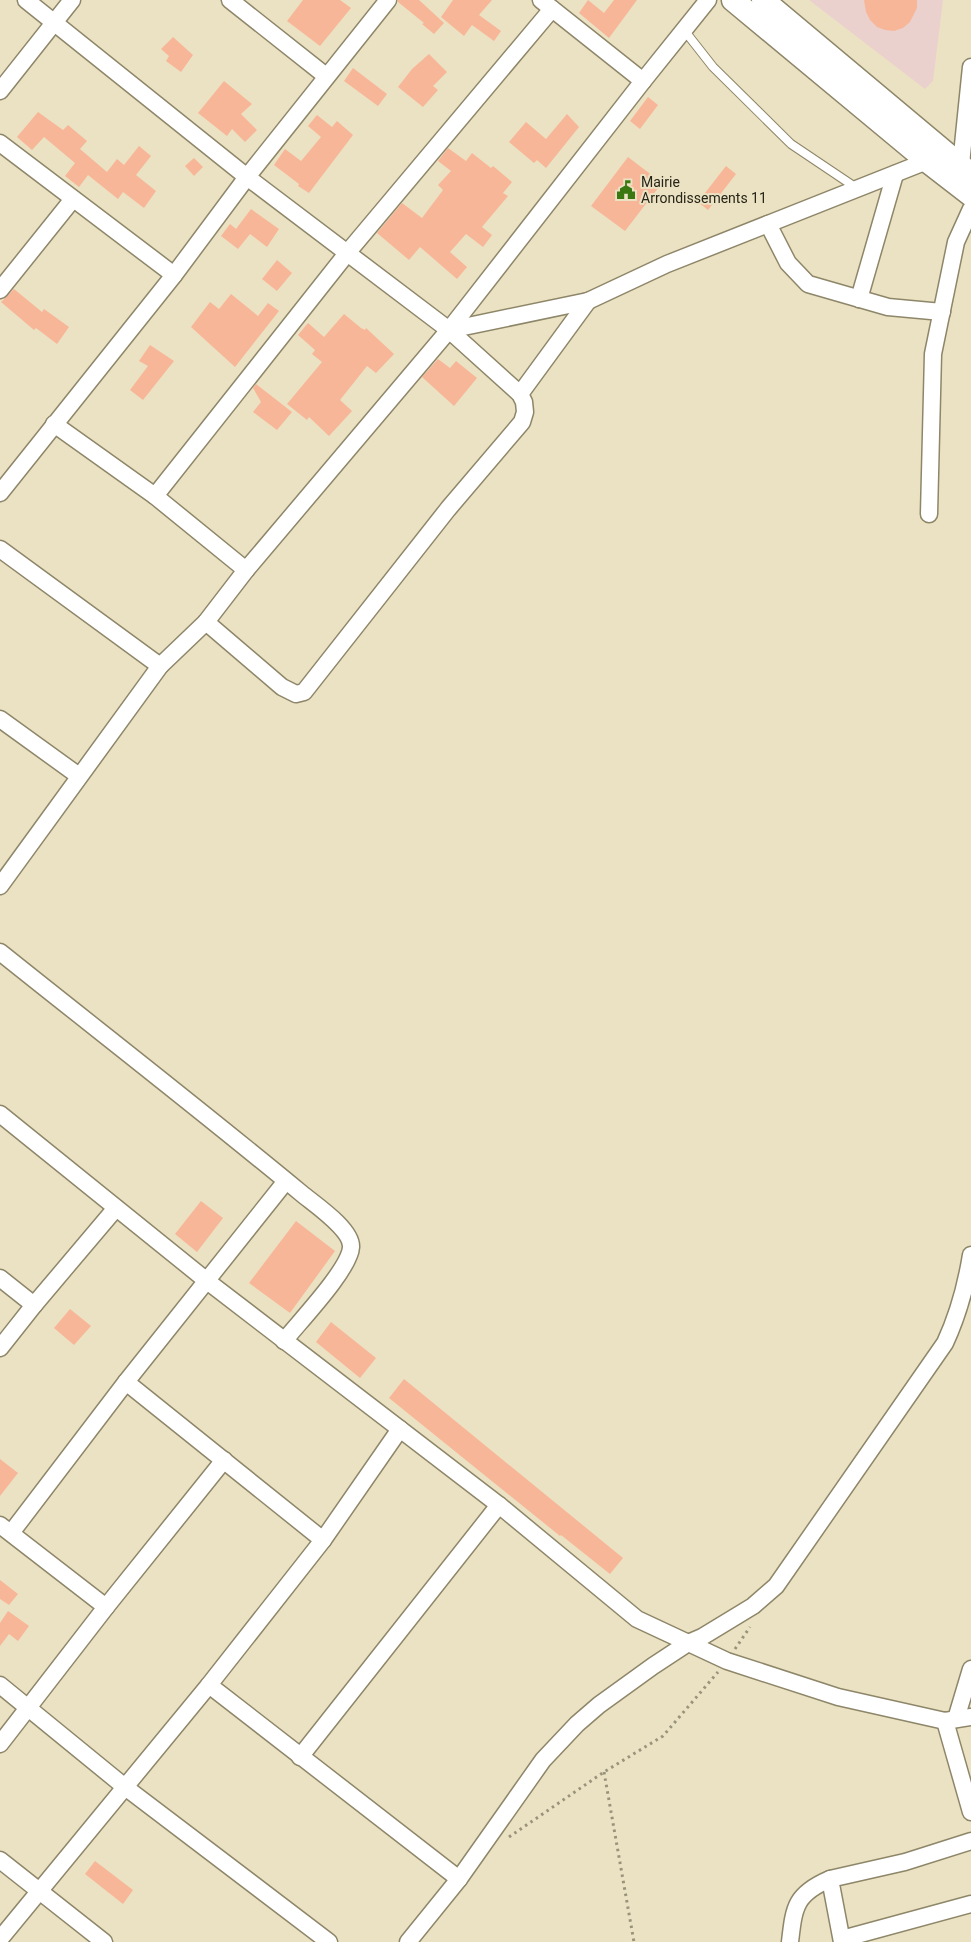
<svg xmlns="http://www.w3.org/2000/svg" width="971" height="1942" viewBox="0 0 971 1942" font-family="Roboto,sans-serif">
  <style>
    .industrial { fill: #ebd1ce }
    .building { fill: #f8b698 }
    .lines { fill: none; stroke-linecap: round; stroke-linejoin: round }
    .lane-casing { stroke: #8e8669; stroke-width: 10 }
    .street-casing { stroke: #8e8669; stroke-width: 19 }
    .secondary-casing { stroke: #8e8669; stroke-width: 25 }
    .path { stroke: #9a937c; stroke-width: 3; stroke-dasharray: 2.5 4; stroke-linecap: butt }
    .lane { stroke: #fff; stroke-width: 8 }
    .street { stroke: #fff; stroke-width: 16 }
    .secondary { stroke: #fff; stroke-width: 22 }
    .labels { text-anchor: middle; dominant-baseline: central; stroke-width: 4; stroke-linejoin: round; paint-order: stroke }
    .poi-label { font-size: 14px; fill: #272418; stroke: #ebe2c3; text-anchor: start }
  </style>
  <rect width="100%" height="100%" fill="#ebe2c3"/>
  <polygon class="industrial" points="809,0 943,0 933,81 925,89"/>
  <g class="building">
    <polygon points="303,0 340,0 351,8 320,46 287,21"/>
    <polygon points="398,0 419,0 444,23 434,34 422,24 424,23 398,2"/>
    <polygon points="453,0 492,0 479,15 501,31 494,41 472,25 464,36 441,17"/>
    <polygon points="588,0 604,13 614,0 637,0 609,38 579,13"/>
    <polygon points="864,0 917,0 917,8 910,22 903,28 894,31 885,30 877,27 870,20 866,12"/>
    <polygon points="173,37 193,55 181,72 166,61 169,56 161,49"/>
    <polygon points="429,54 447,72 433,86 438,90 423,107 398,87 412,69"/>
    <polygon points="353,68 387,94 378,106 344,81"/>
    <polygon points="224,81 252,104 241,114 257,130 245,142 232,129 227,136 198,113"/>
    <polygon points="648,97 658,105 640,129 630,121"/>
    <polygon points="38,112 63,130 68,125 87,141 80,149 107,172 117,159 124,165 139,146 151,156 136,175 156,191 144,208 123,192 118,199 88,175 79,187 65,176 75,163 44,137 32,150 17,137"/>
    <polygon points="567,114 579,127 546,168 537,160 534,163 509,142 526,122 546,139"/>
    <polygon points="317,115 332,127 337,121 353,135 309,193 298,186 299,184 274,165 285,149 301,161 321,137 308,126"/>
    <polygon points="448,148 466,161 472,153 491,168 493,166 512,182 503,193 508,196 482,227 492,235 483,247 466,234 450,252 467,267 457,279 420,247 409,260 377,233 402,203 422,218 443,190 438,185 451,171 438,161"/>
    <polygon points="628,157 662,183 625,231 591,206"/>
    <polygon points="194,158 203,167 194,176 185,166"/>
    <polygon points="726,166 736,174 708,210 698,202"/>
    <polygon points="251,209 279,229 267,247 250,234 238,249 221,236 230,224 236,229"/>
    <polygon points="277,260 292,273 277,291 262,279"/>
    <polygon points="14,289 42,312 44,309 69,327 57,344 36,328 34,330 1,302"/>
    <polygon points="231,294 258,316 268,303 279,311 235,367 191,327 210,302 219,309"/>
    <polygon points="344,314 361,328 365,330 366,328 394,354 376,373 367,366 340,400 352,411 329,436 309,417 307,420 287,404 322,362 312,354 315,350 298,335 308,323 324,337"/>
    <polygon points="150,345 174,361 143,400 130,390 148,366 139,361"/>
    <polygon points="438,359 450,368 456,361 477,378 454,406 422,377"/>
    <polygon points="256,384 292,412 277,430 253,412 261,402 253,388"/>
    <polygon points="201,1201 223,1218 197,1252 175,1234"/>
    <polygon points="296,1221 335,1251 290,1313 249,1283"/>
    <polygon points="70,1309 91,1326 74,1345 54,1328"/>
    <polygon points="331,1322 376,1358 360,1378 316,1342"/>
    <polygon points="404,1379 623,1558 610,1574 561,1535 560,1536 389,1398"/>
    <polygon points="0,1459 18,1473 0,1496"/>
    <polygon points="0,1580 18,1594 9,1605 0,1599"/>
    <polygon points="8,1611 29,1626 18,1641 9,1634 0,1646 0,1623"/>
    <polygon points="95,1861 133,1890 123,1904 85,1874"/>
  </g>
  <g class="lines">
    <g class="lane-casing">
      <polyline id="lane" points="684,30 713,67 791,144 858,189"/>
    </g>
    <g class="street-casing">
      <g id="street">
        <polyline points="26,0 247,177 449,330 520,394 524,402 525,412 522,422 448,509 304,692 296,694 282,687 206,622"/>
        <polyline points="230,0 326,76"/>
        <polyline points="541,0 643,81"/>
        <polyline points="0,91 72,0"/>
        <polyline points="0,143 174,275"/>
        <polyline points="960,174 971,67"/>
        <polyline points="768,224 788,263 808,284 888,307 942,312"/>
        <polyline points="0,290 73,199"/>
        <polyline points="859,299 895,174"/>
        <polyline points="449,330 588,301 667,264 927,161"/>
        <polyline points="520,394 588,301"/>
        <polyline points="54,424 155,496 246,570"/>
        <polyline points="0,493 174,275 247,177 388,0"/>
        <polyline points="155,496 348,252 552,9"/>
        <polyline points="929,514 933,354 956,242 971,209"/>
        <polyline points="0,549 160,666"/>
        <polyline points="0,719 79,776"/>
        <polyline points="0,886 160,666 206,622 246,570 449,330 643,81 708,0"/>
        <path d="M 0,952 C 100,1032 202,1111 301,1193 C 314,1204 352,1229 351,1247 C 350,1269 299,1322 284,1341"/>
        <polyline points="0,1114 207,1281 499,1505 637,1619 727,1661 838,1697 945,1721 971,1717"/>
        <polyline points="0,1278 34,1305"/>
        <polyline points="0,1348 34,1305 116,1208"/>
        <polyline points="126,1382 323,1540"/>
        <polyline points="0,1525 106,1607"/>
        <polyline points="11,1533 126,1382 286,1181"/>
        <polyline points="0,1685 125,1787 329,1942"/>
        <polyline points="209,1685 459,1879"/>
        <polyline points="956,1719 971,1669"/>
        <polyline points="945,1721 971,1812"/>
        <polyline points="0,1744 106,1607 224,1460"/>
        <polyline points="300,1757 499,1505"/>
        <polyline points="0,1860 104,1942"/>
        <polyline points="0,1939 209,1685 323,1540 400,1429"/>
        <polyline points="842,1939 971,1904"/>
        <path d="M 408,1942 L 459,1879 L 543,1760 L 577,1724 L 599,1705 L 653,1666 L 688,1643 L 702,1637 L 753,1606 L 776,1586 L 945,1343 C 958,1315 966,1286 971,1255"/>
        <path d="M 790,1942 C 794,1907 795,1894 830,1879"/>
        <polyline points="842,1942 830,1879 905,1862 971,1841"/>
      </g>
    </g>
    <g class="secondary-casing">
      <g id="secondary">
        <polyline points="733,0 927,161 971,195"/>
        <polyline points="763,0 971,174"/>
      </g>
    </g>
    <g class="path">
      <polyline points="735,1649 750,1627"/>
      <polyline points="604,1772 634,1942"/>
      <polyline points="509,1837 604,1772 663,1736 718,1672"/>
    </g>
    <use href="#lane" class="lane"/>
    <use href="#street" class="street"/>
    <use href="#secondary" class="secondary"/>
  </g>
  <defs>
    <g id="civic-bare" transform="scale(1.5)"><path d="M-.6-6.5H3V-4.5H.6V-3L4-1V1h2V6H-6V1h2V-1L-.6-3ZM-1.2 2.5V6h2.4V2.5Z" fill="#3b7811" stroke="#ebe2c3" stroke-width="2.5" paint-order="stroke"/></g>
  </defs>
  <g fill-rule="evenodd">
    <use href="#civic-bare" x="626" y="190"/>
  </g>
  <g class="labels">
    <g class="poi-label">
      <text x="641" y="182">Mairie<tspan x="641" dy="16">Arrondissements 11</tspan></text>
    </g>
  </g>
</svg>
